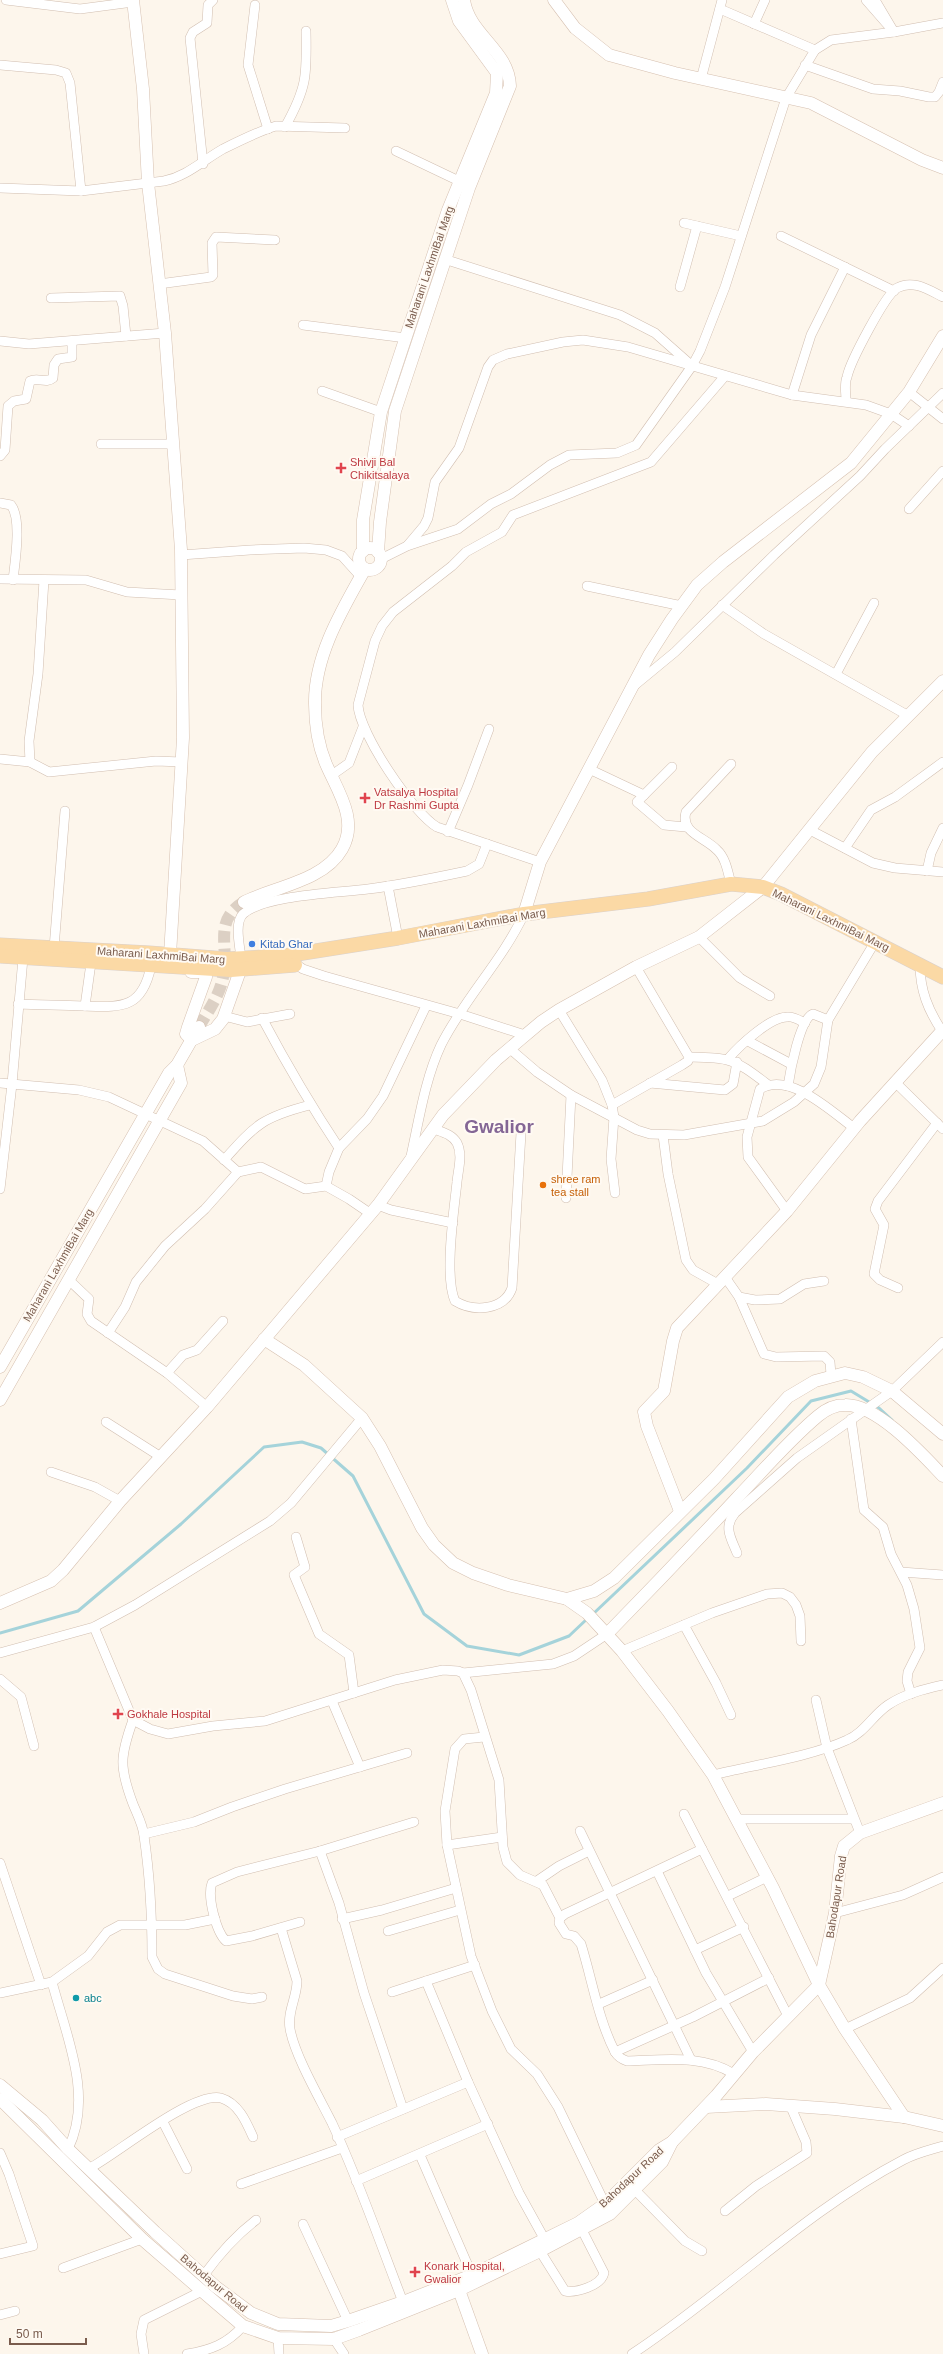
<svg xmlns="http://www.w3.org/2000/svg" width="943" height="2354" viewBox="0 0 943 2354" font-family="Helvetica,sans-serif">
  <style>
    .lines { fill: none; stroke-linecap: round; stroke-linejoin: round }
    .stream { stroke: #a5d3da; stroke-width: 3 }
    .secondary-tunnel { stroke: #dcd0c4; stroke-width: 12; stroke-dasharray: 12 6; stroke-linecap: butt }
    .street-casing { stroke: #d1beb0; stroke-width: 10 }
    .secondary-casing { stroke: #d6c0b0; stroke-width: 13 }
    .primary-casing { stroke: #dad1cd; stroke-width: 15 }
    .street { stroke: #fff; stroke-width: 9 }
    .secondary { stroke: #fff; stroke-width: 12 }
    .primary { stroke: #fbd9a5; stroke-width: 14 }
    .health-dot { fill: #e0444e; stroke: #fffaf3; stroke-width: 1.5 }
    .shop-dot { fill: #3f7fe0; stroke: #fffaf3; stroke-width: 1.5 }
    .food-dot { fill: #e8710a; stroke: #fffaf3; stroke-width: 1.5 }
    .culture-dot { fill: #0f9aa8; stroke: #fffaf3; stroke-width: 1.5 }
    .labels { text-anchor: middle; dominant-baseline: central; stroke-width: 4; stroke-linejoin: round; paint-order: stroke }
    .street-label { font-size: 11px; fill: #7a5c4d; stroke: #fffaf3 }
    .health-label { font-size: 11px; fill: #be3a42; stroke: #fffaf3; text-anchor: start }
    .shop-label { font-size: 11px; fill: #366cbe; stroke: #fffaf3; text-anchor: start }
    .food-label { font-size: 11px; fill: #c56008; stroke: #fffaf3; text-anchor: start }
    .culture-label { font-size: 11px; fill: #0d838f; stroke: #fffaf3; text-anchor: start }
    .town-label { font-size: 19px; font-weight: bold; fill: #846695; stroke: #fffaf3 }
  </style>
  <rect width="100%" height="100%" fill="#fdf6ec"/>
  <g class="lines">
    <g class="stream">
      <polyline points="593,1614 747,1468 811,1401 851,1391 879,1408 892,1420"/>
      <polyline points="0,1633 78,1611 181,1524 264,1447 302,1442 321,1448 353,1476 424,1614 467,1646 519,1655 569,1636 588,1618"/>
    </g>
    <path class="secondary-tunnel" d="M 199,1027 C 208,1011 220,995 223,977 C 230,947 212,921 244,902"/>
    <g class="street-casing">
      <g id="street">
        <polyline points="6,0 80,9 133,2"/>
        <polyline points="866,0 894,32 875,0"/>
        <polyline points="255,5 248,65 268,129"/>
        <polyline points="720,9 815,50"/>
        <polyline points="754,24 765,0"/>
        <polyline points="0,65 56,70 66,73 70,83 81,191"/>
        <polyline points="805,65 873,89 900,91 929,97 935,97 939,92 943,82"/>
        <polyline points="701,79 722,0"/>
        <path d="M 285,127 C 307,88 307,75 306,31"/>
        <polyline points="396,151 459,181"/>
        <polyline points="203,164 190,38 193,32 207,23 208,5 213,0"/>
        <path d="M 0,188 L 81,191 L 164,181 C 187,176 202,161 223,149 C 239,141 259,131 276,126 L 345,128"/>
        <polyline points="684,223 741,236"/>
        <polyline points="781,236 894,291"/>
        <polyline points="444,259 620,315 655,333 690,364"/>
        <polyline points="159,284 211,277 213,275 212,243 216,237 275,240"/>
        <polyline points="680,287 697,226"/>
        <polyline points="51,298 120,296 123,306 126,336"/>
        <polyline points="303,325 406,338"/>
        <polyline points="0,341 29,344 165,333"/>
        <polyline points="322,391 381,412"/>
        <polyline points="909,392 943,419"/>
        <polyline points="792,395 811,335 845,267"/>
        <path d="M 846,401 C 846,393 844,384 847,377 C 850,362 885,295 897,288 C 913,279 929,290 943,297"/>
        <polyline points="101,444 174,444"/>
        <path d="M 0,456 L 5,450 L 8,406 L 14,401 L 26,399 L 30,381 C 38,377 46,384 53,378 L 54,365 L 58,359 L 72,357 L 72,341"/>
        <path d="M 0,503 L 11,505 C 22,519 15,562 13,580"/>
        <polyline points="909,509 943,471"/>
        <polyline points="408,545 424,526 428,518 435,482 459,448 488,367 493,360 507,354 563,342 583,340 628,347 792,395 866,405 891,414 909,426"/>
        <polyline points="181,555 250,550 304,548 326,550 342,556 361,577"/>
        <polyline points="381,559 407,546 458,529 491,504 511,494 550,465 569,455 617,453 636,445 692,366 700,351 725,287 786,98 815,50 831,40 894,32 943,23"/>
        <polyline points="0,579 86,580 127,592 181,595"/>
        <polyline points="587,586 682,606"/>
        <polyline points="722,605 764,634 907,715"/>
        <polyline points="836,674 874,603"/>
        <polyline points="635,685 675,652 774,555 860,476 885,449 943,393"/>
        <polyline points="0,759 30,762 49,772 156,761 182,762"/>
        <polyline points="30,762 29,741 38,674 44,580"/>
        <path d="M 731,764 L 686,812 C 680,833 705,837 717,850 C 726,858 728,873 731,884"/>
        <polyline points="672,767 637,802 664,825 686,827"/>
        <polyline points="589,769 644,795"/>
        <polyline points="332,775 349,763 363,727"/>
        <polyline points="810,830 873,863 895,868 943,872"/>
        <polyline points="448,832 468,785 489,729"/>
        <polyline points="845,848 871,810 895,797 943,762"/>
        <path d="M 540,862 L 437,827 C 413,813 359,733 358,705 L 375,641 L 382,626 L 393,612 L 452,566 L 466,552 L 502,532 L 513,515 L 651,462 L 725,376"/>
        <polyline points="927,871 931,853 943,828"/>
        <polyline points="388,886 398,938"/>
        <polyline points="699,937 740,978 770,996"/>
        <polyline points="54,948 65,811"/>
        <path d="M 241,958 C 240,947 234,923 243,914 C 264,895 339,893 368,889 C 401,885 434,878 467,871 L 479,864 L 487,844"/>
        <polyline points="291,961 303,969 324,976 460,1014 525,1035"/>
        <path d="M 920,965 C 920,990 928,1010 942,1031"/>
        <path d="M 18,1004 C 40,1005 61,1005 83,1006 C 121,1007 142,1010 151,966"/>
        <polyline points="85,1006 91,963"/>
        <polyline points="559,1010 602,1080 612,1105 614,1117 611,1159 615,1193"/>
        <polyline points="224,1016 247,1022 290,1014"/>
        <path d="M 262,1018 C 286,1063 311,1106 339,1148"/>
        <polyline points="748,1041 791,1064"/>
        <polyline points="509,1048 537,1072 571,1095 637,1130 650,1134 684,1135 763,1121 794,1102 814,1084 821,1067 828,1020 875,942"/>
        <path d="M 689,1057 C 731,1058 733,1058 767,1084"/>
        <path d="M 728,1059 C 739,1046 770,1017 787,1017 C 793,1016 799,1020 805,1023"/>
        <polyline points="0,1083 79,1090 109,1097 203,1141 238,1172 261,1167 305,1189 326,1186 349,1199 371,1214"/>
        <polyline points="650,1083 725,1090 733,1084 737,1062"/>
        <polyline points="896,1083 943,1129"/>
        <path d="M 788,1086 C 790,1072 800,1018 813,1014 L 828,1020"/>
        <polyline points="612,1105 682,1065 688,1061 689,1057 636,967"/>
        <path d="M 434,1129 C 442,1132 452,1134 457,1143 C 463,1155 458,1170 457,1182 C 454,1210 444,1277 455,1301 C 473,1312 504,1311 512,1288 L 521,1133"/>
        <polyline points="663,1135 668,1174 686,1260 693,1270 718,1284"/>
        <path d="M 411,1156 C 419,1120 425,1079 441,1045 C 464,999 502,961 524,914"/>
        <path d="M 224,1160 C 256,1124 263,1117 310,1105"/>
        <polyline points="326,1186 329,1172 339,1148 367,1119 383,1096 426,1006"/>
        <polyline points="0,1189 12,1084 23,958"/>
        <polyline points="566,1198 571,1095"/>
        <polyline points="378,1205 391,1210 453,1223"/>
        <path d="M 787,1211 L 748,1157 L 747,1137 L 760,1089 C 789,1071 831,1111 854,1128"/>
        <polyline points="725,1277 739,1297 764,1354 776,1357 824,1356 830,1362 831,1375"/>
        <polyline points="69,1280 89,1299 87,1314 91,1321 167,1373 207,1407"/>
        <polyline points="898,1288 880,1280 874,1274 884,1225 875,1209 878,1201 937,1123"/>
        <polyline points="739,1297 755,1300 780,1299 804,1284 824,1281"/>
        <polyline points="108,1333 125,1307 136,1282 165,1246 205,1209 238,1172"/>
        <polyline points="167,1373 183,1355 197,1350 223,1321"/>
        <polyline points="851,1419 864,1510 883,1527 891,1554 907,1585 914,1609 920,1648 908,1672 907,1681 911,1694"/>
        <polyline points="106,1422 161,1457"/>
        <polyline points="51,1472 95,1487 120,1501"/>
        <polyline points="296,1537 305,1567 294,1575 319,1634 349,1655 354,1693"/>
        <path d="M 737,1553 C 731,1538 723,1527 735,1513 L 797,1458 L 892,1391 L 943,1342"/>
        <polyline points="901,1572 943,1575"/>
        <polyline points="684,1625 716,1683 731,1715"/>
        <path d="M 94,1627 L 133,1720 C 120,1756 119,1767 133,1804 C 137,1814 143,1825 144,1836 C 150,1876 152,1917 152,1957 L 158,1969 L 165,1974 L 233,1996 L 252,1999 L 262,1997"/>
        <polyline points="622,1651 712,1613 767,1594 782,1593 790,1597 796,1605 800,1616 801,1641"/>
        <polyline points="0,1653 94,1627 135,1605 270,1521 291,1503 362,1418"/>
        <polyline points="463,1673 553,1664 574,1656 607,1634"/>
        <polyline points="0,1679 21,1697 34,1746"/>
        <polyline points="816,1700 827,1748 860,1833"/>
        <polyline points="332,1701 360,1767"/>
        <polyline points="133,1720 150,1729 168,1734 213,1726 265,1721 395,1680 443,1670 458,1671 463,1673 471,1690 499,1780 503,1847 507,1862 520,1875 543,1885 560,1918"/>
        <polyline points="484,1737 464,1739 455,1749 445,1811 447,1845 471,1956 492,2011 511,2049 537,2074 558,2107 605,2204"/>
        <path d="M 713,1775 C 753,1765 810,1757 847,1740 C 864,1733 873,1715 888,1705 C 904,1694 925,1689 943,1685"/>
        <polyline points="684,1814 788,2016"/>
        <polyline points="737,1819 853,1819"/>
        <polyline points="580,1831 691,2060"/>
        <polyline points="144,1834 194,1822 232,1807 285,1789 407,1753"/>
        <polyline points="447,1845 502,1837"/>
        <path d="M 702,1849 L 565,1914 L 560,1918 L 559,1923 L 566,1934 L 574,1936 L 581,1944 C 592,1979 598,2019 615,2052 C 618,2057 621,2059 627,2061 C 663,2060 702,2054 734,2074"/>
        <polyline points="320,1851 339,1903 364,1993 403,2109"/>
        <polyline points="0,1863 41,1985"/>
        <polyline points="657,1871 706,1973 753,2052"/>
        <polyline points="537,1881 559,1866 589,1851"/>
        <polyline points="728,1896 767,1877"/>
        <polyline points="835,1913 903,1895 943,1877"/>
        <polyline points="342,1919 382,1910 456,1888"/>
        <path d="M 300,1922 L 252,1936 L 226,1941 C 216,1932 207,1896 212,1883 L 237,1872 L 320,1851 L 414,1822"/>
        <path d="M 281,1928 L 297,1981 C 297,1998 287,2011 290,2029 C 295,2056 319,2097 332,2123 C 359,2181 380,2243 403,2302"/>
        <polyline points="388,1931 460,1910"/>
        <polyline points="695,1950 744,1927"/>
        <polyline points="426,1981 468,2082 519,2193 545,2240"/>
        <path d="M 52,1982 C 66,2035 94,2097 68,2149"/>
        <polyline points="392,1992 475,1965"/>
        <polyline points="0,1993 52,1982 88,1956 107,1932 120,1925 185,1925 215,1919"/>
        <polyline points="599,2004 653,1980"/>
        <polyline points="845,2029 910,1998 943,1968"/>
        <polyline points="615,2052 693,2017 769,1978"/>
        <polyline points="163,2122 187,2169"/>
        <polyline points="337,2137 468,2082"/>
        <polyline points="0,2153 9,2174 33,2246 0,2254"/>
        <polyline points="420,2155 472,2275"/>
        <path d="M 90,2168 C 118,2153 193,2091 221,2098 C 238,2103 246,2121 253,2137"/>
        <polyline points="356,2181 488,2124"/>
        <polyline points="241,2184 342,2148"/>
        <polyline points="635,2190 685,2241 702,2251"/>
        <polyline points="725,2211 756,2186 807,2153 806,2142 790,2105"/>
        <polyline points="303,2224 348,2321"/>
        <path d="M 540,2251 L 565,2291 C 576,2293 601,2286 604,2273 L 582,2230"/>
        <polyline points="63,2268 142,2239"/>
        <path d="M 204,2275 C 220,2253 235,2236 256,2220"/>
        <polyline points="0,2315 15,2311"/>
        <polyline points="278,2338 279,2354"/>
        <polyline points="334,2339 344,2354"/>
        <polyline points="144,2354 141,2334 144,2320 202,2291"/>
        <path d="M 187,2354 C 211,2350 227,2344 243,2326"/>
        <path d="M 632,2354 C 725,2293 804,2212 903,2160 C 916,2153 930,2150 943,2146"/>
      </g>
    </g>
    <g class="secondary-casing">
      <g id="secondary">
        <polyline points="133,0 143,89 148,183 165,333 181,550 183,738 170,955"/>
        <polyline points="554,0 575,28 609,55 675,73 811,103 922,160 943,168"/>
        <circle cx="370" cy="559" r="11"/>
        <polyline points="363,551 363,520 381,412 448,210 496,93 497,73 459,21 452,0"/>
        <path d="M 378,552 L 380,522 L 395,411 L 469,188 L 510,86 C 509,50 469,35 464,0"/>
        <path d="M 244,902 C 274,887 324,881 342,849 C 359,820 337,790 326,764 C 318,745 315,724 315,704 C 314,656 342,610 365,569"/>
        <polyline points="524,914 540,862 649,655 672,619 697,585 723,562 851,463 909,392 943,336"/>
        <polyline points="191,972 203,972 206,977 188,1027 186,1034 192,1040"/>
        <polyline points="192,1040 215,1029 223,1019 241,968"/>
        <polyline points="264,1339 304,1365 362,1418 380,1446 422,1528 434,1545 453,1563 473,1573 508,1585 567,1599 587,1613 622,1651 668,1711 713,1775 773,1888 819,1985 845,2029 904,2117"/>
        <polyline points="0,1367 169,1073 177,1065 199,1027"/>
        <polyline points="0,1400 181,1083 177,1065"/>
        <polyline points="680,1511 647,1426 644,1412 664,1391 673,1341 677,1328 787,1211 860,1121 943,1030"/>
        <polyline points="567,1599 594,1591 614,1578 714,1479 788,1397 815,1381 845,1373 863,1377 892,1391 943,1434"/>
        <polyline points="0,1603 51,1581 63,1570 120,1501 207,1407 378,1205 443,1115 496,1060 541,1022 559,1010 636,967 699,937 763,887 872,752 943,681"/>
        <path d="M 607,1634 C 650,1590 693,1545 735,1500 C 762,1472 788,1441 818,1416 C 825,1410 835,1405 845,1405 C 877,1404 922,1454 943,1476"/>
        <polyline points="0,2085 42,2120 68,2149 155,2232 216,2287 251,2313 278,2324 331,2326 348,2321 403,2302 472,2275 578,2223 605,2204 659,2150 672,2142 716,2096 753,2052 819,1985 835,1913 841,1856 844,1846 860,1833 943,1803"/>
        <polyline points="0,2099 142,2239 202,2291 243,2326 278,2338 334,2339 359,2330 459,2290 540,2251 610,2214 662,2162 672,2142"/>
        <polyline points="706,2107 766,2104 835,2109 904,2117 943,2126"/>
        <polyline points="459,2290 482,2354"/>
      </g>
    </g>
    <g class="primary-casing">
      <g id="primary">
        <polyline points="0,945 149,953 227,959 284,956 398,938 524,914 648,899 731,884 763,887 781,894 943,977"/>
        <polyline points="0,956 231,970 295,965"/>
      </g>
    </g>
    <use href="#street" class="street"/>
    <use href="#secondary" class="secondary"/>
    <use href="#primary" class="primary"/>
  </g>
  <g class="health-dot">
    <path d="M339 462h4v4h4v4h-4v4h-4v-4h-4v-4h4z"/>
    <path d="M363 792h4v4h4v4h-4v4h-4v-4h-4v-4h4z"/>
    <path d="M116 1708h4v4h4v4h-4v4h-4v-4h-4v-4h4z"/>
    <path d="M413 2266h4v4h4v4h-4v4h-4v-4h-4v-4h4z"/>
  </g>
  <circle class="shop-dot" cx="252" cy="944" r="4"/>
  <circle class="food-dot" cx="543" cy="1185" r="4"/>
  <circle class="culture-dot" cx="76" cy="1998" r="4"/>
  <g class="labels">
    <g class="street-label">
      <text transform="translate(429 267) rotate(-71)">Maharani LaxhmiBai Marg</text>
      <text transform="translate(831 920) rotate(26)">Maharani LaxhmiBai Marg</text>
      <text transform="translate(482 923) rotate(-10)">Maharani LaxhmiBai Marg</text>
      <text transform="translate(161 955) rotate(4)">Maharani LaxhmiBai Marg</text>
      <text transform="translate(58 1265) rotate(-60)">Maharani LaxhmiBai Marg</text>
      <text transform="translate(836 1897) rotate(-81)">Bahodapur Road</text>
      <text transform="translate(631 2177) rotate(-43)">Bahodapur Road</text>
      <text transform="translate(214 2283) rotate(40)">Bahodapur Road</text>
    </g>
    <g class="health-label">
      <text x="350" y="462">Shivji Bal<tspan x="350" dy="13">Chikitsalaya</tspan></text>
      <text x="374" y="792">Vatsalya Hospital<tspan x="374" dy="13">Dr Rashmi Gupta</tspan></text>
      <text x="127" y="1714">Gokhale Hospital</text>
      <text x="424" y="2266">Konark Hospital,<tspan x="424" dy="13">Gwalior</tspan></text>
    </g>
    <g class="shop-label">
      <text x="260" y="944">Kitab Ghar</text>
    </g>
    <g class="food-label">
      <text x="551" y="1179">shree ram<tspan x="551" dy="13">tea stall</tspan></text>
    </g>
    <g class="culture-label">
      <text x="84" y="1998">abc</text>
    </g>
    <g class="town-label">
      <text x="499" y="1126">Gwalior</text>
    </g>
  </g>
  <path d="M10 2338v6h76v-6" fill="none" stroke="#7a5c4d" stroke-width="2"/>
  <text x="16" y="2338" font-size="12" fill="#7a5c4d" stroke="#fffaf3" stroke-width="3" paint-order="stroke">50 m</text>
</svg>
